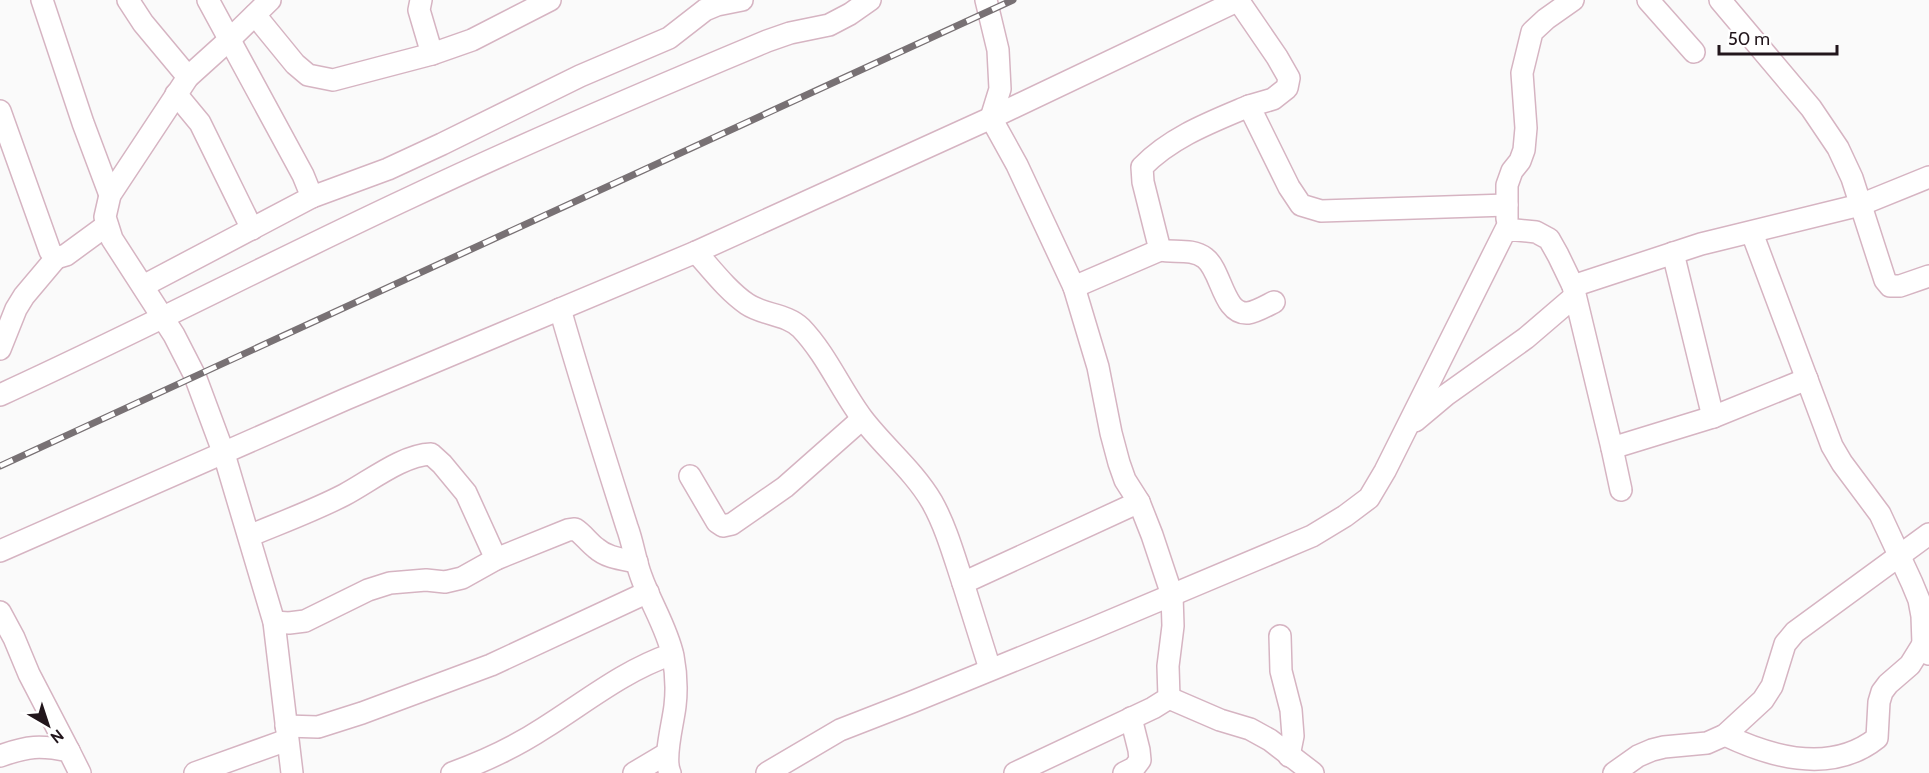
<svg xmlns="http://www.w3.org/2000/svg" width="1929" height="773" viewBox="0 0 1929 773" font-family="Cabin,sans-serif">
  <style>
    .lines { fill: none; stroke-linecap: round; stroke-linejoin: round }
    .minor-casing { stroke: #d6b4c2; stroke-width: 24 }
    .minor { stroke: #fff; stroke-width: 21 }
    .rail-casing { stroke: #787174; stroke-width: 7 }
    .rail { stroke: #fff; stroke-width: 4.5; stroke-dasharray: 14; stroke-linecap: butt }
  </style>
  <rect width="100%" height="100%" fill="#fafafa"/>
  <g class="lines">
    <g class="minor-casing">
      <g id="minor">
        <polyline points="42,0 83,123 110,195"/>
        <polyline points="128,0 143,23 188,77"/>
        <polyline points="270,0 229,40 188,77 110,195 105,217 112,239 174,335 195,376 224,454 274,622 292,773"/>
        <polyline points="421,0 419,10 432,54"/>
        <path d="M 986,0 L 998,50 L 1000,89 L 991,118 L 1017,165 L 1074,287 L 1160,250 L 1143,182 L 1142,167 C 1171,137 1211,122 1249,106"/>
        <polyline points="1238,0 1277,57 1289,78 1287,88 1273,99 1249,106 1289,187 1301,205 1321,211 1507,205"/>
        <polyline points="1648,0 1694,52"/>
        <polyline points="1720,0 1811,108 1838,148 1852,178 1885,280 1890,286 1900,286 1929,276"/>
        <polyline points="255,15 295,64 308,75 333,80 432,54 472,40 550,0"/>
        <polyline points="176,94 200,123 252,229"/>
        <polyline points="0,111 50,251 56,258 66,255 107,225"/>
        <polyline points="312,197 388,169 442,144 580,76 669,38 705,10 717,5 742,0"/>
        <polyline points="1507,219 1507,185 1512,171 1520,161 1524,150 1526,128 1522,73 1532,32 1546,19 1573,0"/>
        <polyline points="1752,233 1832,446 1842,463 1880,514 1912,583 1919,600 1922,616 1923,644 1929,654"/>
        <path d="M 1160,250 C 1174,253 1192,248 1205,258 C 1222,271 1223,315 1248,313 C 1256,312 1266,306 1274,302"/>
        <path d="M 696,252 C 712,270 728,291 747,304 C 763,315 787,314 801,328 C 826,354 841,390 862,418 C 884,447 914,471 932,502 C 946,527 954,556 963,583"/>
        <polyline points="1673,253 1713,417"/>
        <polyline points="143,286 312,197 303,175 208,0"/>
        <polyline points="1573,286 1701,244 1860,205 1929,177"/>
        <path d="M 560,309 C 581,382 604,455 627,527 C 633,543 635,560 641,576 C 650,602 667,628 673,656 C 676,672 677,689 675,706 C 673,724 663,758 670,773"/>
        <polyline points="0,349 16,309 24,296 56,258"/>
        <path d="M 0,395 C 138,332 272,262 409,198 C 527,142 647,91 767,41 L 790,33 L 829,25 L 850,14 L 870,0"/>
        <polyline points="1415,421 1446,395 1526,338 1575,296"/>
        <polyline points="1612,448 1621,490"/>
        <polyline points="690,476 717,522 723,526 732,524 785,487 862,419"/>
        <path d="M 249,536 C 280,523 313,511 344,495 C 369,482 402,455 431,454 L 442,464 L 466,493 L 496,559"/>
        <polyline points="0,551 346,399 696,252 991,118 1239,0"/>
        <polyline points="0,612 14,638 29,674 69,751"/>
        <path d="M 274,622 L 289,623 L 305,621 L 368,590 L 390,583 L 426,580 L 445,582 L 462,578 L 496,559 L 568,530 L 575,529 C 583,534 588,542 596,548 C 607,558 622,559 637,562"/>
        <polyline points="1280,636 1281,671 1291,710 1293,736 1289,756"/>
        <polyline points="990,669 963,583 1139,502"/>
        <polyline points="1169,698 1220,720 1250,729 1270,740 1313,773"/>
        <polyline points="286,726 318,727 362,713 491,665 648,592"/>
        <path d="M 1725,735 C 1775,759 1833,773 1877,738 L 1879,702 L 1882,692 L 1888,684 L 1910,665 L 1923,644"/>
        <path d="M 0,756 C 28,746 40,745 69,751 L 80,773"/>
        <polyline points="195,773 287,740"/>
        <path d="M 452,773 C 485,761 515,747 544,728 C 587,701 623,671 672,654"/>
        <polyline points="634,773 666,754"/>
        <polyline points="767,773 840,730 912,702 1091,629 1312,536 1345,516 1369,498 1385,471 1506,229 1536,232 1549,239 1558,255 1573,286 1612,448 1713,417 1807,379"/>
        <polyline points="1015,773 1153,708 1169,698 1168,666 1173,626 1172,595 1152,535 1139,502 1125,480 1119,463 1111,433 1098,367 1074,287"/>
        <polyline points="1124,773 1134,768 1140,760 1139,750 1131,718"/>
        <polyline points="1614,773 1638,756 1652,750 1664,747 1707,743 1725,735 1763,700 1772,686 1785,644 1795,632 1929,534"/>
      </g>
    </g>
    <use href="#minor" class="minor"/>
    <g class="rail-casing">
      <polyline id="rail" points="0,466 1013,0"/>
    </g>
    <use href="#rail" class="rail"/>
  </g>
  <g transform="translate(48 725) rotate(141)" stroke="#ffffff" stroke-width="4.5" paint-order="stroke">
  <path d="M0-4.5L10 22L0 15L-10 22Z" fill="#22161c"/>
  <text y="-9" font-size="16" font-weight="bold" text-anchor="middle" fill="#22161c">N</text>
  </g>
  <path d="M1719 45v9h118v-9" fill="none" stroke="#22161c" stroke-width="3"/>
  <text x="1728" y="45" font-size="18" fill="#22161c" stroke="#ffffff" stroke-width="4.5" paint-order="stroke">50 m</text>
</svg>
